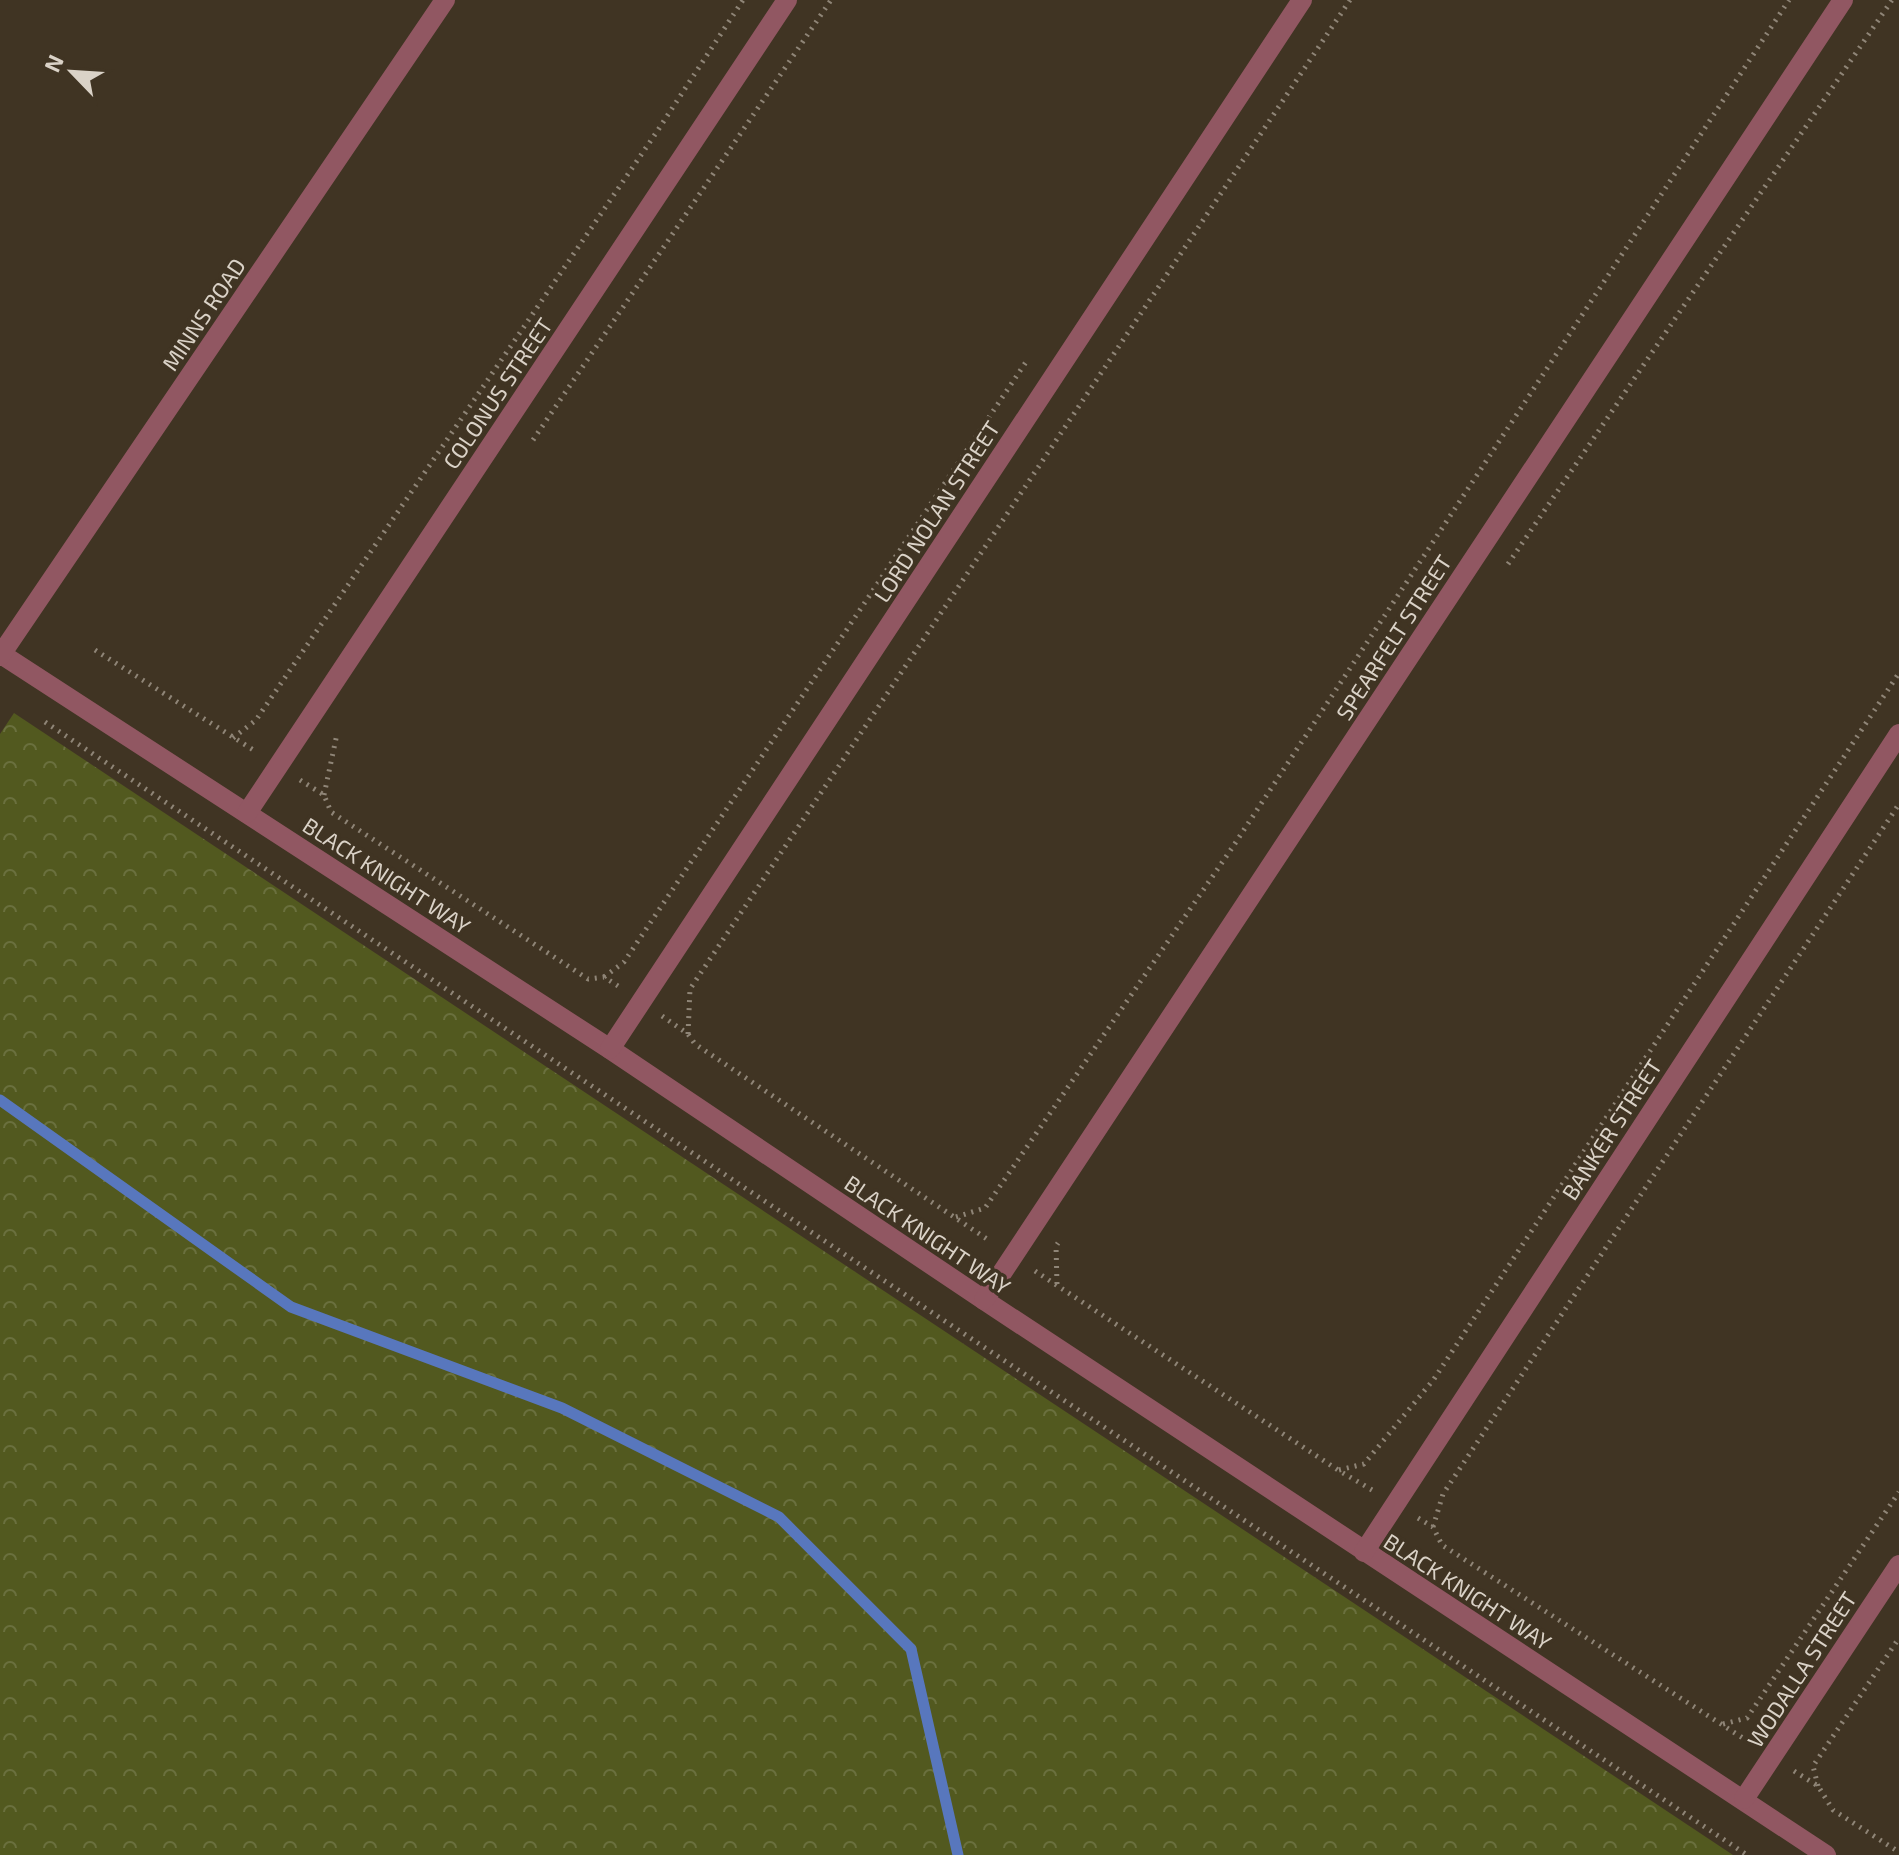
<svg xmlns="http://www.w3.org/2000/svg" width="1899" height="1855" viewBox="0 0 1899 1855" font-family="'Exo 2',sans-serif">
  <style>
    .park { fill: url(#park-crowns) }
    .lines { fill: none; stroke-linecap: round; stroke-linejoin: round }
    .stream { stroke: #5877bd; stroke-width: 11 }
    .path { stroke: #8f8577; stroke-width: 5; stroke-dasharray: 2 6; stroke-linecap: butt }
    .minor { stroke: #915762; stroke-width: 20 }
    .labels { text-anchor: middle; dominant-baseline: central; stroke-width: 7; stroke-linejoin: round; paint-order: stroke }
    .street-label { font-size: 22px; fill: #dad2c7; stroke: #403423 }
  </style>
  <defs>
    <pattern id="park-crowns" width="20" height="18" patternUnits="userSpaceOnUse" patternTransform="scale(2)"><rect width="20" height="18" fill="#52591f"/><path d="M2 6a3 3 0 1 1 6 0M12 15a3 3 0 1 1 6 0" fill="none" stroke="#6a703e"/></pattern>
  </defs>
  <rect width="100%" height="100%" fill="#403423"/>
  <polygon class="park" points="14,713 1733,1855 0,1855 0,734"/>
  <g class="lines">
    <polyline class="stream" points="0,1100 291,1307 562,1408 779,1517 911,1649 958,1855"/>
    <g class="path">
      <polyline points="533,440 831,0"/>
      <polyline points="1508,564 1892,0"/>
      <polyline points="95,650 255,751"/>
      <polyline points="45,722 1747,1855"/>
      <polyline points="233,738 256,720 656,133 743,0"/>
      <polyline points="300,780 324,795 331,812 588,979 604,977 618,986"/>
      <polyline points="324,795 337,734"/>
      <polyline points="604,977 624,962 1026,362"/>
      <polyline points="662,1016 688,1034 695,1044 990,1241"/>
      <polyline points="688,1034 690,989 1350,0"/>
      <polyline points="956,1217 985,1208 1232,848 1789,0"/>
      <polyline points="1035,1271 1338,1470 1372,1490"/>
      <polyline points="1057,1284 1056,1246 1058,1243"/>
      <polyline points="1339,1470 1364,1464 1434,1379 1899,673"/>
      <polyline points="1418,1518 1433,1527 1442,1545 1749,1742"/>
      <polyline points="1433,1527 1443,1494 1899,804"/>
      <polyline points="1723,1724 1747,1718 1899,1492"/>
      <polyline points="1794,1771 1818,1786 1833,1810 1899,1852"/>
      <polyline points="1818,1786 1813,1766 1899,1638"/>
    </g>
    <g class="minor">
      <polyline points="1,654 610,1049 984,1300 1826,1855"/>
      <polyline points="0,656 445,0"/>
      <polyline points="247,813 787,0"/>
      <polyline points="610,1049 1302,0"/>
      <polyline points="984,1300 1843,0"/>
      <polyline points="1364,1552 1899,734"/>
      <polyline points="1744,1799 1899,1565"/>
    </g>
  </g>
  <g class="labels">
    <g class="street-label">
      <text transform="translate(203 314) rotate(-56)">MINNS ROAD</text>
      <text transform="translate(497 393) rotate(-56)">COLONUS STREET</text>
      <text transform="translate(936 511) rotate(-57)">LORD NOLAN STREET</text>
      <text transform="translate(1393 637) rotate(-57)">SPEARFELT STREET</text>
      <text transform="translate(387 875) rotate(33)">BLACK KNIGHT WAY</text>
      <text transform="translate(1611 1129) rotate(-57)">BANKER STREET</text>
      <text transform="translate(928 1234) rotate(34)">BLACK KNIGHT WAY</text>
      <text transform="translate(1468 1591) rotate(33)">BLACK KNIGHT WAY</text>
      <text transform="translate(1801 1669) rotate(-57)">WODALLA STREET</text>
    </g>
  </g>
  <g transform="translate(72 72) rotate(295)" stroke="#403423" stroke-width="6" paint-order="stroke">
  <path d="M0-6L14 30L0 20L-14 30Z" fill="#dad2c7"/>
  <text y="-12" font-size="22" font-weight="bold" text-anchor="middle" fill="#dad2c7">N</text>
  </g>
</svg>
